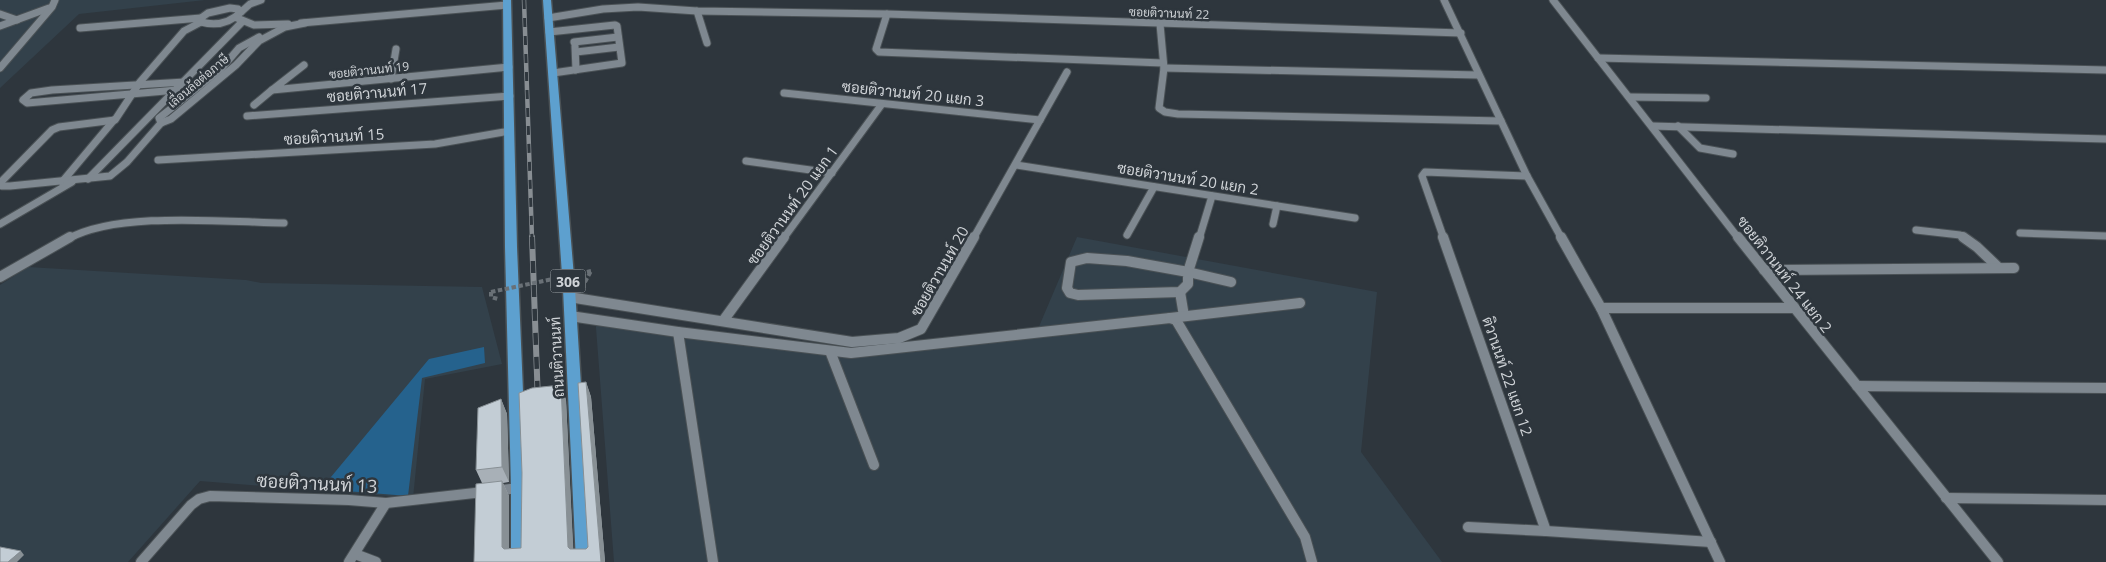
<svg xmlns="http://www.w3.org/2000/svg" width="2106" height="562" viewBox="0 0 2106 562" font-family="'Open Sans',Sarabun,sans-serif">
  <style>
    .built { fill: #33414b }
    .green { fill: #25628d }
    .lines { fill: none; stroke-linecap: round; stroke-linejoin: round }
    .minor-far1-casing { stroke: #4a5155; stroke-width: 9 }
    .minor-casing { stroke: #4a5155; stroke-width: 12 }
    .major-casing { stroke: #4a5155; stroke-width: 3 }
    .path { stroke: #697076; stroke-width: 4; stroke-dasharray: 4.5 2.5; stroke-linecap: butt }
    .minor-far1 { stroke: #7f8890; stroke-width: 7 }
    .minor { stroke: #7f8890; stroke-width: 10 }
    .major { fill: #5da0cf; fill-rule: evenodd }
    .rail-far1-casing { stroke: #888e93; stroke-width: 4.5 }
    .rail-casing { stroke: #888e93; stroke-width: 6 }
    .rail-far1 { stroke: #2e363d; stroke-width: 3; stroke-dasharray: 9; stroke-linecap: butt }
    .rail { stroke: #2e363d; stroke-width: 4.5; stroke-dasharray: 12; stroke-linecap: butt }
    .path-bridge { stroke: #697076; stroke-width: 4; stroke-dasharray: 4.5 2.5; stroke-linecap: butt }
    .wall { fill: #a8b0b7 }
    .shaded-wall { fill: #889095 }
    .building { fill: #c3cdd5; stroke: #889095 }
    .labels { text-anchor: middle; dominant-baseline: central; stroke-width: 5; stroke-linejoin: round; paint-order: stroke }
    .far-street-label { font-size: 12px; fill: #cfd3d7; stroke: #2e363d }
    .shield { fill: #2e363d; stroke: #9fa4a9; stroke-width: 1 }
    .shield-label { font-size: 14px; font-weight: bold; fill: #cfd3d7 }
    .street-label { font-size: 15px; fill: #cfd3d7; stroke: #2e363d }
    .near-street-label { font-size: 18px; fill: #cfd3d7; stroke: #2e363d }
  </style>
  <rect width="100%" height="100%" fill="#2e363d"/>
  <g class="built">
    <polygon points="0,0 205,0 79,14 0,88"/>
    <polygon points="1077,237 1377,292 1361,452 1442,562 614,562 595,315 851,351 1038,329"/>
    <polygon points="28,267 246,280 261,283 482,287 502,364 425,379 413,498 200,481 128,562 0,562 0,285"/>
  </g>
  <polygon class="green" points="484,347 485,363 422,378 408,496 321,489 429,359"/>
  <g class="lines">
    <g class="minor-far1-casing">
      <g id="minor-far1">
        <polyline points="1444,0 1527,176 1562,239"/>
        <polyline points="1553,0 1739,239"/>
        <path d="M 230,8 L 238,9 L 241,12 C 230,23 216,26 201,22 L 201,18 L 208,13 Z"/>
        <polyline points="697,11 707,43"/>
        <polyline points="241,12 250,4 261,0"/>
        <polyline points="0,14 17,20"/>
        <polyline points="887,14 876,49 879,52 1163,63"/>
        <polyline points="237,18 254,25 288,24"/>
        <polyline points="548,18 603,9 638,7 697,11 887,14 1461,33"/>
        <polyline points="301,23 507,5"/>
        <polyline points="1160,24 1164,68 1159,108 1165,112 1178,114 1501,121"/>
        <polyline points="0,26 49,8"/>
        <polyline points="80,28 201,18"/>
        <polyline points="549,32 615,25 617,26 622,63 553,73"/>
        <polyline points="574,42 618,37"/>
        <polyline points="575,46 576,70"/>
        <polyline points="576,52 619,47"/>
        <polyline points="1598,58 2106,70"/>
        <polyline points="304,65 272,90 509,67"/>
        <polyline points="0,68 52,7 55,0"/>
        <polyline points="1164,68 1478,75"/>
        <polyline points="391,79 396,49"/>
        <polyline points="177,90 27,103 23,100 31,93 52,90 185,82"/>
        <polyline points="784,93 1040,120"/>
        <polyline points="1629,97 1706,98"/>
        <polyline points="254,105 272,90"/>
        <polyline points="247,116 510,96"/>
        <polyline points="161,123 159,118 221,69 239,48 259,37"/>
        <polyline points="1652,126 2106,139"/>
        <polyline points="1678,126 1700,148 1733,154"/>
        <polyline points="158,160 435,144 510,131"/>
        <polyline points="746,161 832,173"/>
        <polyline points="1016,165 1355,218"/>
        <polyline points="88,179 242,22"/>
        <polyline points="62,182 114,120"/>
        <polyline points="0,183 52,130 59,127 115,120 140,82 184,31 201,22"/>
        <polyline points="0,184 2,186 10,186 110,176 127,162 161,123 171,119 236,65 259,41 285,27 305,23"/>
        <polyline points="0,224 72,182"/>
        <polyline points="1273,224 1277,206"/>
        <polyline points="1916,230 1960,235 1965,239"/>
        <polyline points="2020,233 2106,236"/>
        <polyline points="1127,235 1154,187"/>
        <path d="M 68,239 C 117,211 226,222 284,223"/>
        <polyline points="783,239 882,104"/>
        <polyline points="973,239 1067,72"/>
        <polyline points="1199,239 1212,196"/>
        <polyline points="1444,239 1422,176 1425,172 1527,176"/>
      </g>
    </g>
    <g class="minor-casing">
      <g id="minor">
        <polyline points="1199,237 1188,272 1231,282"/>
        <polyline points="1443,237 1546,531 1711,542"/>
        <polyline points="1561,237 1601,308 1720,562"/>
        <polyline points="1738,237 1998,562"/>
        <polyline points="1963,237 1977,247 1999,268"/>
        <polygon points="1087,258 1127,261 1188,272 1188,284 1180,292 1078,295 1070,293 1067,288 1071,262"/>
        <polyline points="1764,270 2014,268"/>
        <polyline points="0,277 70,237"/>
        <polyline points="1180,292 1184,316"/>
        <polyline points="569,297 852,342 899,338 921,329 974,237"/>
        <polyline points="1601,308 1793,308"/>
        <polyline points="570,316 678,332 851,353 1170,318 1176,320 1305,537 1312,562"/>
        <polyline points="1170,318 1300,303"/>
        <polyline points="723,321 784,237"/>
        <polyline points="678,332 713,562"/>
        <polyline points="830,351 874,465"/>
        <polyline points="1857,386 2106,388"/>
        <polyline points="1946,498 2106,500"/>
        <polyline points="1468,527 1546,531"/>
        <polyline points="355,554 376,562"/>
        <polyline points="141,562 191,505 199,499 210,496 349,500 386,503 519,488"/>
        <polyline points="349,562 386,503"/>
      </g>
    </g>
    <g class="major-casing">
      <g id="major">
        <polygon points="503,0 511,0 517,247 527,488 527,562 511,562 511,488 505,247"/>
        <polygon points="543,0 551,0 575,289 592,562 576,562 563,289"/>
      </g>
    </g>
    <g class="path">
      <polyline points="585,282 591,271"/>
      <polyline points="491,292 491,297 498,299"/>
    </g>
    <use href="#minor-far1" class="minor-far1"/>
    <use href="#minor" class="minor"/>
    <use href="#major" class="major"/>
    <g class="rail-far1-casing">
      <polyline id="rail-far1" points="524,0 532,239"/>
    </g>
    <g class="rail-casing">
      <polyline id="rail" points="532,237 538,402"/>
    </g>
    <use href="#rail-far1" class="rail-far1"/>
    <use href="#rail" class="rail"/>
    <polyline class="path-bridge" points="491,292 591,271"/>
  </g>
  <polygon class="wall" points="586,382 591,397 605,562 474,562 482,483 476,470 501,399 507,414 509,482 503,483 509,496 509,548 521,548 561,385 566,400 573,549 586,549 588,547"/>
  <g class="shaded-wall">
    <polygon points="586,382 591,397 605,562 601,562"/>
    <polygon points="561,385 566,400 574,562 568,547"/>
    <polygon points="501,399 507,414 509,482 502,467"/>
    <polygon points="502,481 509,496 509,562 502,547"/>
    <polygon points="21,551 24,555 17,562 8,562"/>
  </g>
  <g class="building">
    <polygon points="586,382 601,562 474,562 476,484 502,481 502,547 504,549 521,548 522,473 519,393 532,388 561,385 568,547 570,549 586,549 588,547 578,383"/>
    <polygon points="501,399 502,467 476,470 478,408"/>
    <polygon points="0,547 21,551 8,562 0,562"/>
  </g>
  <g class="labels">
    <g class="far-street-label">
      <text transform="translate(1169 13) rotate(2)">ซอยติวานนท์ 22</text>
      <text transform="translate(369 70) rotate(-6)">ซอยติวานนท์ 19</text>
      <text transform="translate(198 81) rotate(-40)">เลื่อนล้อต่อภาษี</text>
    </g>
    <rect class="shield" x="550.5" y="269.5" width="35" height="23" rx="4"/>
    <g class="shield-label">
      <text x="568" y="281">306</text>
    </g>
    <g class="street-label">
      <text transform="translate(377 92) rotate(-5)">ซอยติวานนท์ 17</text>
      <text transform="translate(913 93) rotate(6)">ซอยติวานนท์ 20 แยก 3</text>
      <text transform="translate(334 136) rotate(-3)">ซอยติวานนท์ 15</text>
      <text transform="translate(1188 178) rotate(9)">ซอยติวานนท์ 20 แยก 2</text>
      <text transform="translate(792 205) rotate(-54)">ซอยติวานนท์ 20 แยก 1</text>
      <text transform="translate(939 271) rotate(-60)">ซอยติวานนท์ 20</text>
      <text transform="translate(1785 274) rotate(52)">ซอยติวานนท์ 24 แยก 2</text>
      <text transform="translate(556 357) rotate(-93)">ถนนติวานนท์</text>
      <text transform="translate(1508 376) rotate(71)">ติวานนท์ 22 แยก 12</text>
    </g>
    <g class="near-street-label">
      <text transform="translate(317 483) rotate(3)">ซอยติวานนท์ 13</text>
    </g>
  </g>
</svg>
